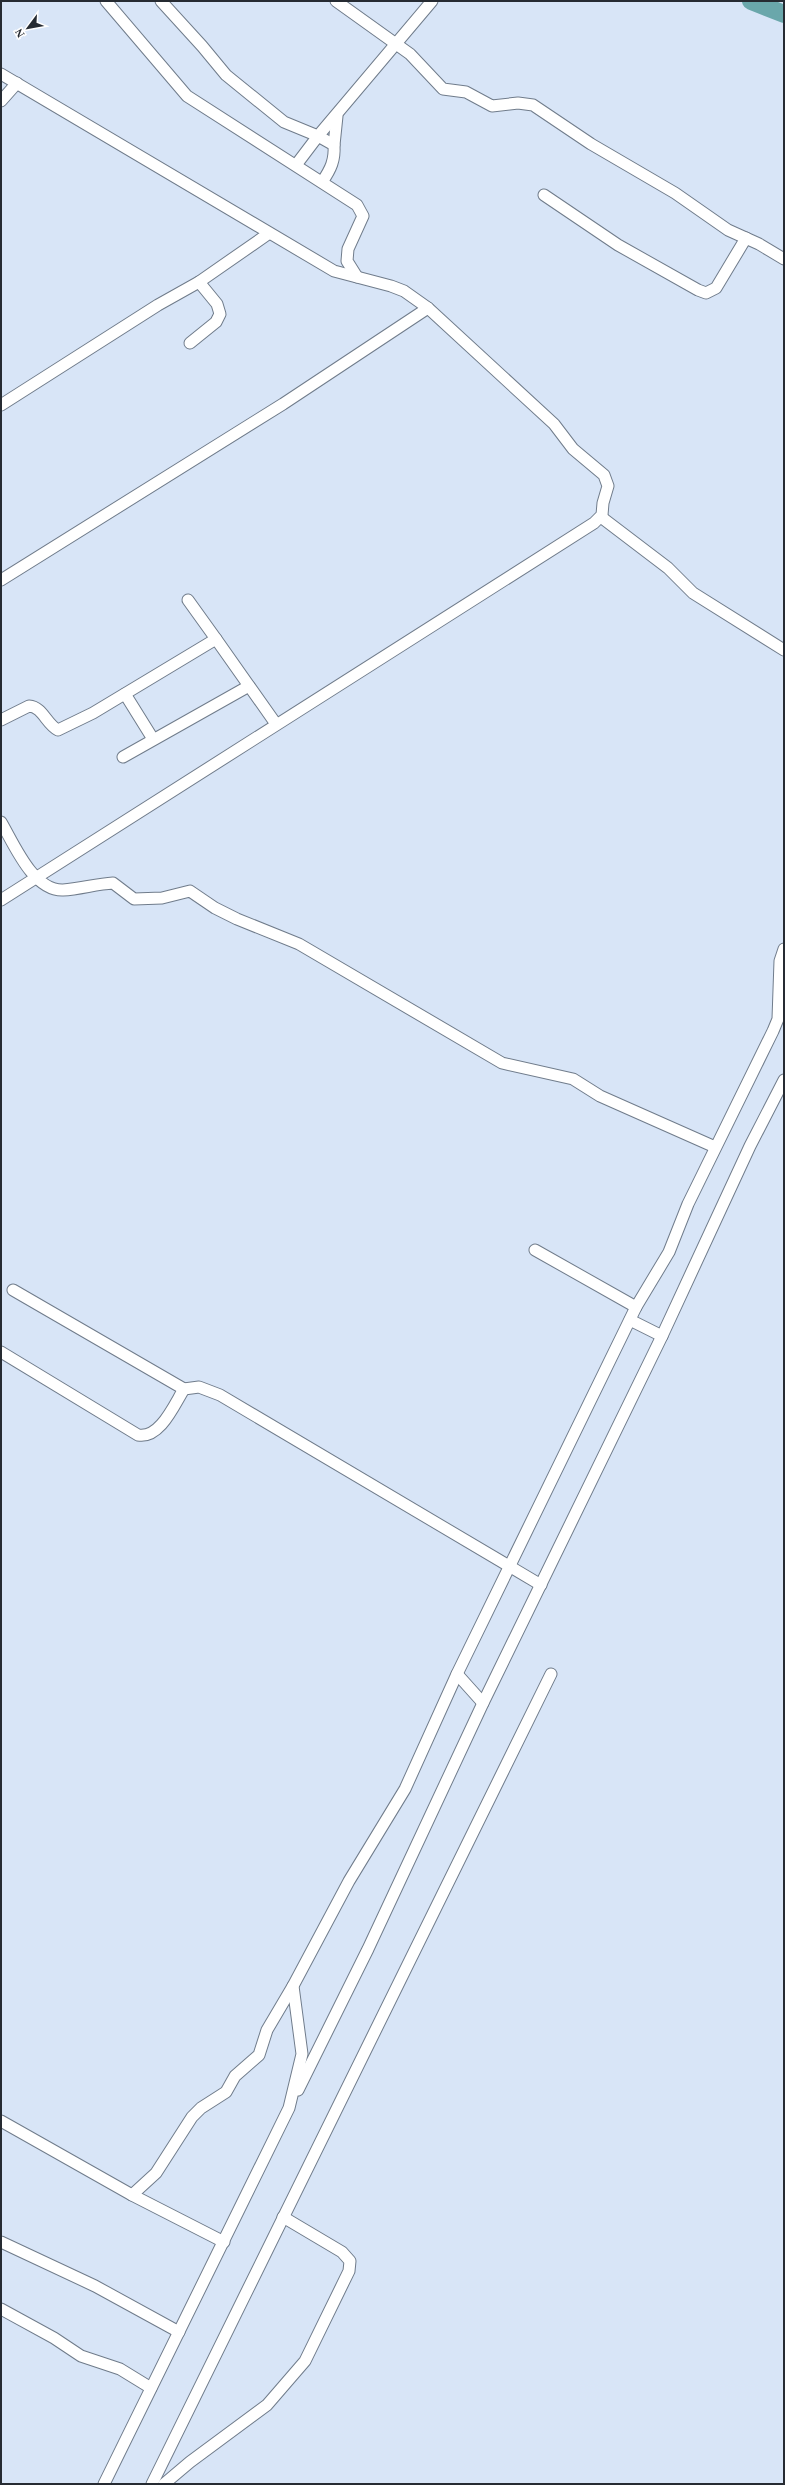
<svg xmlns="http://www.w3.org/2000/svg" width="785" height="2485" viewBox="0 0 785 2485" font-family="'Times New Roman',serif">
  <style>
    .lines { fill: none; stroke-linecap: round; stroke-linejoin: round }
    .river { stroke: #6aa7ab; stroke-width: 18 }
    .minor-casing { stroke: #707c8b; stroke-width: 13 }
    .minor { stroke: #fff; stroke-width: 11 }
  </style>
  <rect width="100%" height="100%" fill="#d8e5f7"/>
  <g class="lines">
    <polyline class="river" points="751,1 784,14"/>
    <g class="minor-casing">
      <g id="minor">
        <polyline points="106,1 187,96 357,205 363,216 348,249 347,261 357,277"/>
        <polyline points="161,1 202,46 226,75 284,122 318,136 432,1"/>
        <polyline points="336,1 410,54 443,89 466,92 492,106 518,103 533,105 591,144 675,193 728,230 759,244 784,259"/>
        <polyline points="1,74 334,271 391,286 404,291 428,308 554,424 573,449 604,475 608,486 603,503 602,515 594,523 1,900"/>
        <polyline points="1,101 17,83"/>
        <polyline points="334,145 337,116"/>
        <path d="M 296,165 L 318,136 L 334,145 C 335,160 331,169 322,182"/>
        <polyline points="544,195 618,245 698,290 706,293 716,288 746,238"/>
        <polyline points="190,343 216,322 220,314 217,304 199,282"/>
        <polyline points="1,405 158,305 199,282 268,234"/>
        <polyline points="601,517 668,568 693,593 784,650"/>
        <polyline points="1,580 283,404 428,308"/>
        <polyline points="188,600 216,639"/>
        <polyline points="125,694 153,739"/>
        <path d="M 1,720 L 29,706 C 43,707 46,724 58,730 L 93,713 L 216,639 L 276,724"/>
        <polyline points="123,757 249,686"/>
        <path d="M 1,822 C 14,844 33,891 63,890 C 80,889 96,884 113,883 L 134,899 L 162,898 L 190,891 L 215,908 L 237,919 L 299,944 L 502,1063 L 573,1079 L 600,1096 L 715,1147"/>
        <polyline points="535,1250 636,1307"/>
        <polyline points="13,1290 184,1389 199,1387 220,1395 541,1585"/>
        <polyline points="630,1320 662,1336"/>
        <path d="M 1,1352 L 138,1435 C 160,1439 174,1405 184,1389"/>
        <polyline points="457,1674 483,1703"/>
        <polyline points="298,2090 368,1949 483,1703 662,1336 750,1146 784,1080"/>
        <polyline points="1,2121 132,2195 224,2242"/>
        <polyline points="132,2195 156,2173 192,2117 201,2108 226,2092 235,2076 259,2055 267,2030 293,1986"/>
        <polyline points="1,2242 95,2286 179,2332"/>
        <polyline points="1,2309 54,2338 81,2356 120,2369 151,2388"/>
        <polyline points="104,2484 289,2108 302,2054 293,1986 349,1881 405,1789 457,1674 636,1307 669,1252 688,1204 773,1031 778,1019 780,961 784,949"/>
        <polyline points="152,2484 551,1674"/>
        <polyline points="164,2484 190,2462 267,2405 305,2361 349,2271 350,2261 342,2252 283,2217"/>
      </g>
    </g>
    <use href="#minor" class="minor"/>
  </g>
  <rect width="785" height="2485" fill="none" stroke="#262b32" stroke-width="4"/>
  <g transform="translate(28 28) rotate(238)" stroke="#ffffff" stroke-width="3" paint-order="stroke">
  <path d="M0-3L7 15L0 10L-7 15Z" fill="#262b32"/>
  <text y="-6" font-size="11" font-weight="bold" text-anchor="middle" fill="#262b32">N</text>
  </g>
</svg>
